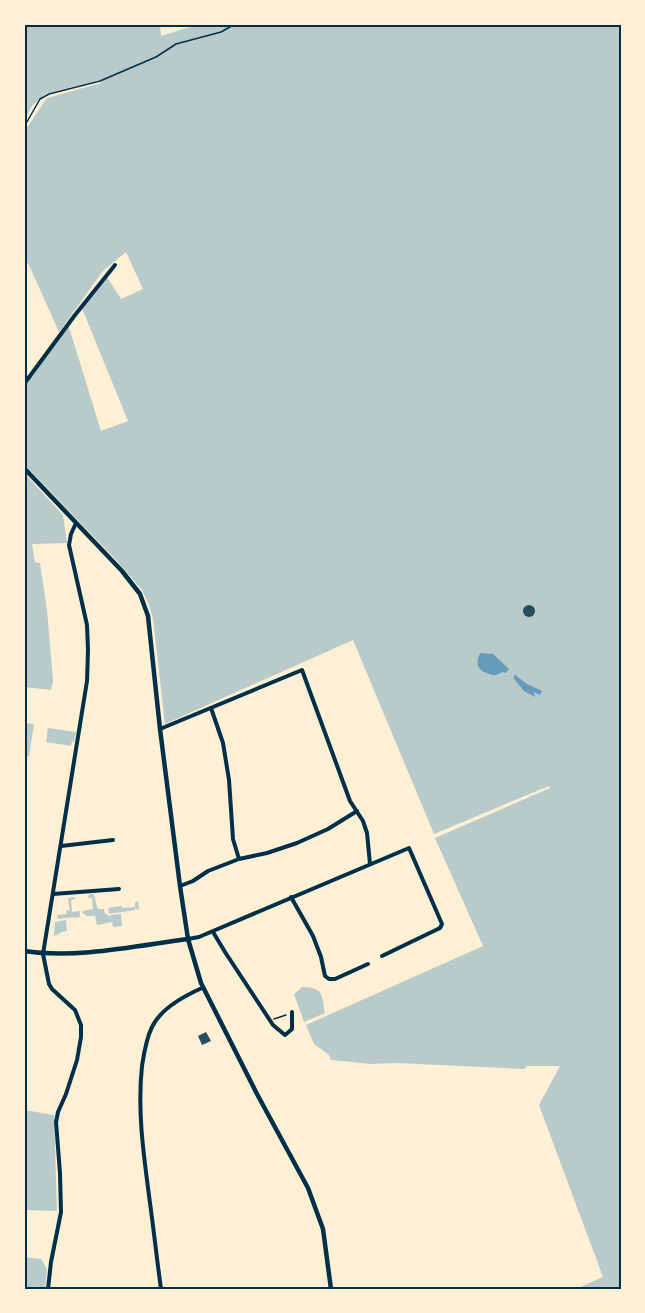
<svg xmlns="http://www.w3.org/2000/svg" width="645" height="1313" viewBox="0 0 645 1313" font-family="Overpass,sans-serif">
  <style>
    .green { fill: #b9caca }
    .water { fill: #669bbc }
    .building { fill: #264d5e }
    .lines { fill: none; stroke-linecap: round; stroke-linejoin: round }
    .path { stroke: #003049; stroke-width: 1.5 }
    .service { stroke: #003049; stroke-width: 1.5 }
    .minor { stroke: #003049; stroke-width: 4 }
    .tertiary { stroke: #003049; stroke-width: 4.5 }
    .neatline { fill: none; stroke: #003049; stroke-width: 2 }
  </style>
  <rect width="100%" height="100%" fill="#fdf0d5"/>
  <g class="green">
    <polygon points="24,24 160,24 161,36 199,24 239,27 241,24 621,24 621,1289 576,1289 603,1277 539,1105 560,1066 526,1066 525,1069 396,1063 371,1064 331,1060 329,1055 314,1044 306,1025 483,946 435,838 550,788 549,786 434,834 353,640 165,724 153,619 149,605 142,590 118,562 24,464 24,386 68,324 101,431 128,421 81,306 107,277 121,299 143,289 126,252 103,271 59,332 28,263 24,266 24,132 47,98 101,83 99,80 45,94 32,106 24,121"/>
    <polygon points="24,473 63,515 67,543 32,544 35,562 40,563 47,610 53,681 51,690 24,687"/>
    <polygon points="24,723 34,724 29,756 24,755"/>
    <polygon points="48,728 76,732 74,742 72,741 71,746 46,742"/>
    <polygon points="89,894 94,894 97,907 98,909 104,909 105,914 109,914 108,908 121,906 122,908 135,907 135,902 138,901 139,910 135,908 135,910 108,914 109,918 110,915 121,914 122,926 113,927 112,922 97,925 95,916 86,916 85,914 83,914 83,911 93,909 92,898 88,898"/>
    <polygon points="75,897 75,899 71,900 72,912 80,911 80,917 73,918 73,917 58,919 57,915 67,914 66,911 69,910 70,913 68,898"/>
    <polygon points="66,920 67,931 62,932 54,936 55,922"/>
    <path d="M 302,987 C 324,988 321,993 325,1013 L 304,1022 L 294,994 Z"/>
    <polygon points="24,1110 54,1115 57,1211 24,1210"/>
    <polygon points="24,1257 41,1259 47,1269 45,1289 24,1289"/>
  </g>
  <g class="water">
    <path d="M 480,653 L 493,654 L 509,669 L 506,673 L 502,672 C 496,676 494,676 487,673 C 476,669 476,663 480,653 Z"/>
    <polygon points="514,675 515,675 527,684 542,691 540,695 534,692 535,697 524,691 514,679"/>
  </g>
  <g class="building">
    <circle cx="529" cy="611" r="6"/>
    <polygon points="206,1032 211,1041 202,1045 198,1036"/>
  </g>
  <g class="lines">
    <polyline class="path" points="274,1019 286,1015"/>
    <polyline class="service" points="24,127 40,99 49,94 100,81 156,57 176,44 221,32 235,24"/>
    <g class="minor">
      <polyline points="24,384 75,315 115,265"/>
      <polyline points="211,708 223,743 229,780 233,839 239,859"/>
      <polyline points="160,729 302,670 350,801 363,821 367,833 370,864"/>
      <polyline points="61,846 113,840"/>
      <polyline points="180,886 193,881 208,871 239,859 267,853 297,843 328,829 357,811"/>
      <polyline points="53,894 119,889"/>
      <polyline points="291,897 313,936 321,957 325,976 329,979 335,979 368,964"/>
      <polyline points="213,932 225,952 273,1025 285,1035 292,1029 292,1012"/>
      <polyline points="188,939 199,937 213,931 409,848 442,924 440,928 382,956"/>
      <polyline points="48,1289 51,1262 61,1212 60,1173 56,1122 58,1112 66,1094 77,1060 81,1037 81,1025 75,1010 52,989 49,984 43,954 87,681 88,650 87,625 69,545 71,534 76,523"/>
      <path d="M 161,1289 C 157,1260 154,1232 150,1203 C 144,1157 137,1112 142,1066 C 144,1053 146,1039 152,1027 C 161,1008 184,996 202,988"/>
    </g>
    <g class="tertiary">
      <polyline points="24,468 122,571 140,594 148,616 160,729 180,886 188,939 201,983 257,1094 308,1188 323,1229 331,1289"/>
      <path d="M 24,951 C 76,959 136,946 188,939"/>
    </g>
  </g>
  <rect width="645" height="1313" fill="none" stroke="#fdf0d5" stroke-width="51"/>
  <rect x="26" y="26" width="594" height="1262" class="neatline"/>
</svg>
